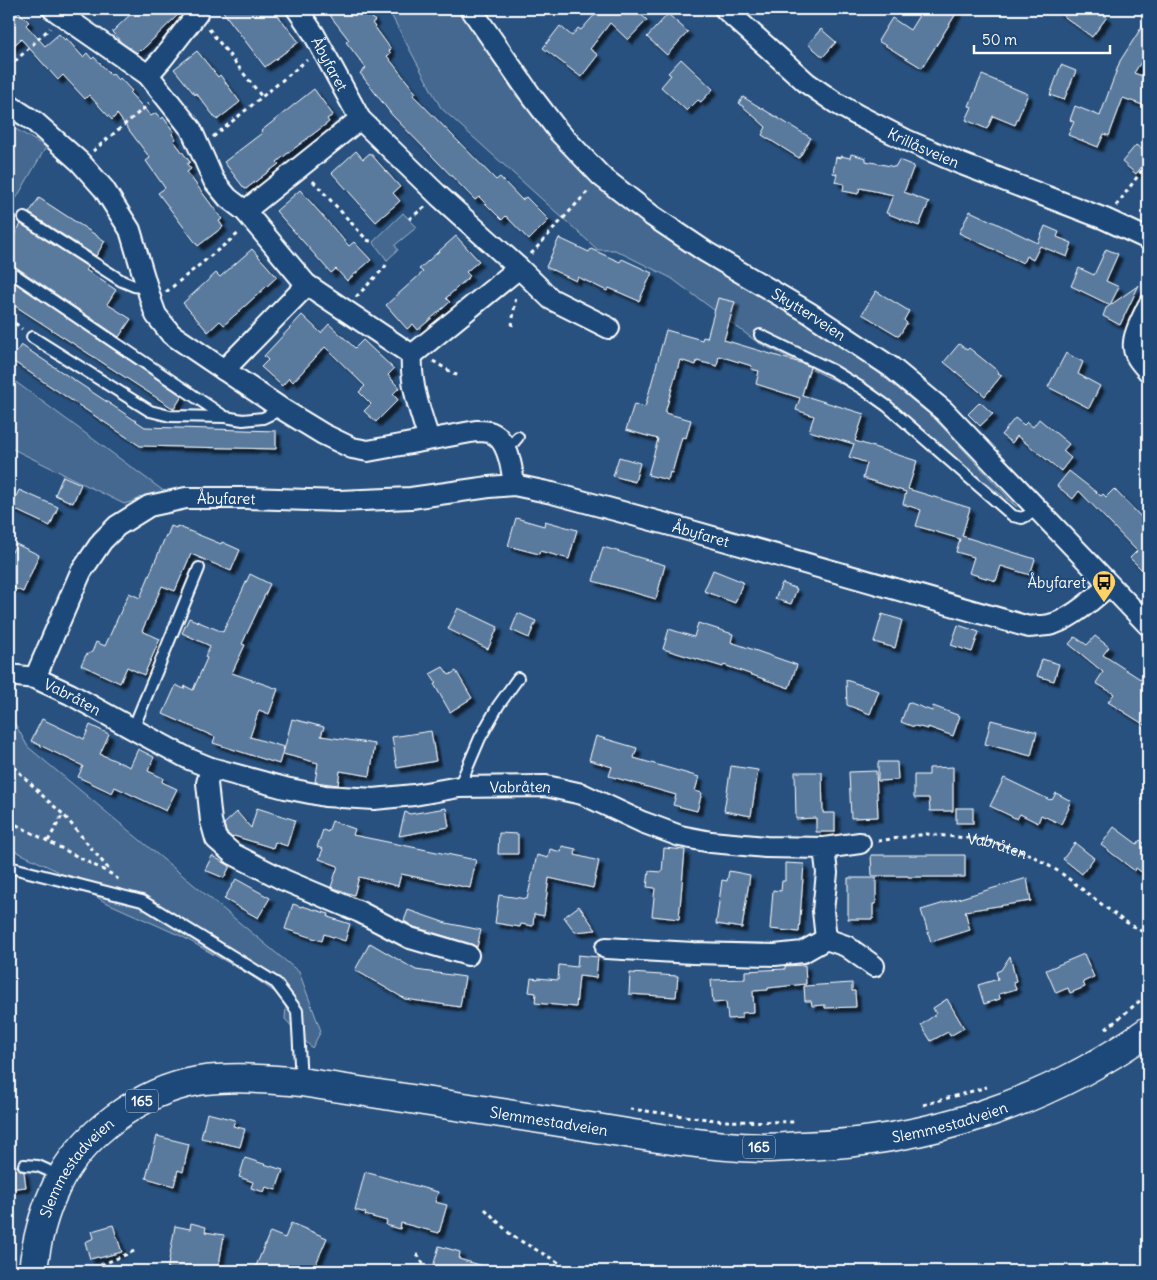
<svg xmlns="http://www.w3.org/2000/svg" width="1157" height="1280" viewBox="0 0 1157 1280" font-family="Delius,sans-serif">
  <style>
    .green { fill: #446890; stroke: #a2b4c8 }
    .building { fill: #5a7a9d; stroke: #fff; filter: url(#shadow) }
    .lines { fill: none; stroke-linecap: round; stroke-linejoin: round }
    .lane-casing { stroke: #fff; stroke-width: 14 }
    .street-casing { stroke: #fff; stroke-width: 24 }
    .primary-casing { stroke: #fff; stroke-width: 31 }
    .path { stroke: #fff; stroke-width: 3; stroke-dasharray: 4 4; stroke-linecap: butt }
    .lane { stroke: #1f4a7a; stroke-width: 10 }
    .street { stroke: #1f4a7a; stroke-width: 20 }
    .primary { stroke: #1f4a7a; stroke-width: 28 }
    .labels { text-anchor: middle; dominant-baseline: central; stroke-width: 4; stroke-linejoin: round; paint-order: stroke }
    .shield { fill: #1f4a7a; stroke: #bcc9d7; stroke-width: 1 }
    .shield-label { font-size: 14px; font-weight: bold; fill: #fff }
    .street-label { font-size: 15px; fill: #fff; stroke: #1f4a7a }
    .poi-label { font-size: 15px; fill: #fff; stroke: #1f4a7a; text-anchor: end }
  </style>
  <defs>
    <filter id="shadow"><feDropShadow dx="4.5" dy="4.5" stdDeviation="1" flood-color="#0009"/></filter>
  </defs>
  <rect width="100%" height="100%" fill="#28517f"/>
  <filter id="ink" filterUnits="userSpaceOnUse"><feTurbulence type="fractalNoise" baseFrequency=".02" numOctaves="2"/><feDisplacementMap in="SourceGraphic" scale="10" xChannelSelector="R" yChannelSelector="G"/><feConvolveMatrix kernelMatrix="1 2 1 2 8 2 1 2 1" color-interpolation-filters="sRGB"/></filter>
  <g filter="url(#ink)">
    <g class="green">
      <polygon points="388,9 460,9 517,97 586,172 842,343 934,418 1017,507 886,406 757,342 671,278 615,250 598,250 441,108"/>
      <polygon points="9,125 46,147 9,211"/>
      <polygon points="403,213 417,227 395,245 398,250 387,260 373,242"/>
      <polygon points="9,377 165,492 124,504 9,447"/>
      <polygon points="9,713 28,747 299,972 321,1031 312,1048 285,1019 286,1007 279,995 250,975 181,936 103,901 55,870 9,848"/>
    </g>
    <g class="building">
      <polygon points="9,9 16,9 29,22 26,25 45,46 59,34 65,40 66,38 83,57 87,53 92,59 94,57 111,75 113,74 118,80 120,78 132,91 130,93 151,116 156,113 161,119 163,117 174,132 172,134 176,139 174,141 190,162 187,164 191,169 187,172 222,219 219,221 223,227 198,246 158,193 165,188 146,161 150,158 117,114 112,120 89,95 85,99 63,75 58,80 21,39 9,50"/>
      <polygon points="136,9 184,9 141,51 140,50 137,53 122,43 112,32"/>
      <polygon points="221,9 273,9 299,42 265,67"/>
      <polygon points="325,9 366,9 375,21 372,23 391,49 389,51 391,53 387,56 416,93 413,95 496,180 500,177 522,200 526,197 549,220 529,240 506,216 502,220 479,197 475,200 392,115 360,73 366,68 346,42 349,40"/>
      <polygon points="596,9 635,9 647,20 628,40 610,23 590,49 598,55 581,77 543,48 560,26 572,36 578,28 581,30 598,11"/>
      <polygon points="923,9 959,9 922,68 878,41 892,18 910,30"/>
      <polygon points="1054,9 1096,9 1107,17 1092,37"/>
      <polygon points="668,14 688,32 667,55 647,37"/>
      <polygon points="1148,17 1148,51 1134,73 1148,78 1148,107 1123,98 1109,136 1104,134 1098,147 1068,135 1074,122 1070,120 1075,106 1100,116 1120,61"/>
      <polygon points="821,29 836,42 823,57 808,44"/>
      <polygon points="197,51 218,77 220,75 240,102 217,120 196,93 195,95 174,69"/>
      <polygon points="681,59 713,89 701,102 698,100 687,111 661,87 671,75 668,73"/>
      <polygon points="1061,65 1076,71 1064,100 1050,95"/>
      <polygon points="982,75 1028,94 1015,125 993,116 987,129 966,120 972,107 969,106"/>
      <polygon points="314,89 333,115 327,119 329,122 283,157 277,162 279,164 264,175 246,189 244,188 224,162 262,133 261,131"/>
      <polygon points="743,97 811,138 799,158 762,135 766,127 739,103"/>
      <polygon points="1136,145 1148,154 1148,159 1136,174 1122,162"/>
      <polygon points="356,151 363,159 370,153 400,187 393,193 400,201 376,222 332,173"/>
      <polygon points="851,154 866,158 866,161 895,167 899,160 914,166 904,192 929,202 919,226 886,213 893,195 860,188 858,194 843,191 844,184 835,182 837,174 833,173 836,157 841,158 841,156 850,158"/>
      <polygon points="300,190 349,246 354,242 371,260 347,281 336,269 331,273 276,211"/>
      <polygon points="39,198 105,241 96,256 29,213"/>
      <polygon points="970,211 1038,243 1045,226 1059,232 1057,237 1072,243 1067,257 1040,246 1033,260 1026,256 1023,263 959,233"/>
      <polygon points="21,224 88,267 86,270 116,290 107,304 131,319 119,337 13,265 9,264 9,243"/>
      <polygon points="456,236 479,261 466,272 470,276 446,298 450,302 418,330 413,324 407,329 386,305 423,272 419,269"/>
      <polygon points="559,238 589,252 591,249 620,262 622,259 652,273 639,301 609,288 607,291 578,277 576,281 546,267"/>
      <polygon points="252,249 277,277 224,325 220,321 208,332 183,303 216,273 220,277"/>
      <polygon points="1106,249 1118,254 1106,281 1119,287 1110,305 1071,286 1079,268 1094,275"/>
      <polygon points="9,279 182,396 174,409 9,302"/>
      <polygon points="1139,285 1120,325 1103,316 1106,308"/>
      <polygon points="876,291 909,311 904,320 907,323 899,336 862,314"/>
      <polygon points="718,298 735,302 724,340 804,364 810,367 802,395 864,414 855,441 917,461 908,489 970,508 962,536 1035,559 1030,575 1001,566 996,581 969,573 974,557 956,552 960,539 916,526 921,510 903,504 906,492 863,478 867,463 849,457 854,444 809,431 814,416 796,410 800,398 756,384 759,371 751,369 752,366 719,356 717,366 697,361 696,365 680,360 665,413 691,420 686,438 682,437 672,473 670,472 668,480 648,475 658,439 626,430 634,404 645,407 666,330 702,340 703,337 707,338"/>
      <polygon points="302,315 321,333 329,324 355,348 363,340 394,369 388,375 399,388 393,394 398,400 376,422 364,411 371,404 359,392 365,386 325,347 293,382 289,378 282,386 261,367 268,360 264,356"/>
      <polygon points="959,344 967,350 969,348 999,372 998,373 1002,375 985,396 944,362"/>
      <polygon points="21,345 145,427 276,431 276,449 140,446 11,360"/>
      <polygon points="1066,353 1083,362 1078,374 1100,386 1089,408 1048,387"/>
      <polygon points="980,402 993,414 980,426 968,414"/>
      <polygon points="1015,418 1024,425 1027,422 1033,427 1039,419 1069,444 1063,451 1071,458 1061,471 1017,436 1012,443 1001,435"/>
      <polygon points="619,457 640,463 635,482 613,476"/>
      <polygon points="1069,471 1101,496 1103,494 1106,497 1114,489 1148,524 1148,576 1130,558 1137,551 1079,491 1073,499 1057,486"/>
      <polygon points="63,476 81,484 73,503 55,495"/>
      <polygon points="19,490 58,507 50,526 11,508"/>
      <polygon points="516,518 544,526 545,521 577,530 569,559 540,551 539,554 508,546"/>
      <polygon points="171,526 176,528 177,526 221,544 222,542 240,550 231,571 191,554 175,591 162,586 142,631 160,639 144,675 127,667 120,683 81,665 86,655 92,652 96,642 105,646 129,593 140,598 166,535 167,536"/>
      <polygon points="16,544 39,555 23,592 9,586 9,551 12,552"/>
      <polygon points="603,547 665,565 656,599 593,581"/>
      <polygon points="713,570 743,582 735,603 704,591"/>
      <polygon points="250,574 270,584 242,644 245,645 232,673 278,689 269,714 259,710 250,737 284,747 279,764 213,743 215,737 163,714 176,685 184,689 185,686 193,690 207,658 205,657 210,646 182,633 189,618 223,632"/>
      <polygon points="782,583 797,589 791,604 775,599"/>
      <polygon points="458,608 498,627 488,649 448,629"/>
      <polygon points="518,613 536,621 529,638 511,630"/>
      <polygon points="882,614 902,620 895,648 874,642"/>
      <polygon points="698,623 733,634 731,642 797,665 789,688 724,665 723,667 663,649 669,629 694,637"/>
      <polygon points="958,625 979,632 972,652 951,645"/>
      <polygon points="1095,636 1109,647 1103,655 1148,684 1148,727 1108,702 1114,694 1096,683 1103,672 1069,644 1075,637 1087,645"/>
      <polygon points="1042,659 1059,664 1054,681 1037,676"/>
      <polygon points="443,667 449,675 456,671 472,698 450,712 434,684 436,683 430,674"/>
      <polygon points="846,680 879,691 870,714 847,705"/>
      <polygon points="908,702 932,711 933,706 960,716 953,736 928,727 928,729 915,726 914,727 901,722"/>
      <polygon points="42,719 84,739 90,725 109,734 100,754 130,767 138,749 154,757 148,771 163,778 162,782 177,789 166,811 115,787 112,793 78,777 83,766 31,741"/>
      <polygon points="292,719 324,727 321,736 375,744 370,776 340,771 338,785 315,782 318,763 283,754"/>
      <polygon points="991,720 1037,732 1031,756 985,744"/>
      <polygon points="431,731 436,761 397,768 392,737"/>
      <polygon points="596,736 637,748 634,758 699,777 695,791 702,793 697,811 673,805 676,795 609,776 612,767 589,760"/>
      <polygon points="878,762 897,762 898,780 878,781"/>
      <polygon points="731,766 758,770 751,816 724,811"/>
      <polygon points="953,767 953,811 930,811 929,798 914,798 914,775 929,775 929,768"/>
      <polygon points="876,771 878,817 851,818 849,772"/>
      <polygon points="795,772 822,772 823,813 835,813 835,832 816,832 816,818 796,819"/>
      <polygon points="1004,778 1050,800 1051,799 1052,800 1056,793 1071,801 1068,807 1069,808 1061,824 1041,815 1038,823 1020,814 1017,819 990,806"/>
      <polygon points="257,808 295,820 287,846 275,842 273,848 234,836 232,838 226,832 224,824 237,812 251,828"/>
      <polygon points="446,808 449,827 399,836 405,812 410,814"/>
      <rect x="956" y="808" width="17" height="15"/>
      <polygon points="332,821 355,829 353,835 476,860 470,888 401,874 398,886 359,877 354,895 331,887 338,866 319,859 323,849 317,847 323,830 328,832"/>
      <polygon points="1114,827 1137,844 1140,840 1148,847 1148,877 1136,868 1135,871 1101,845"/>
      <polygon points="499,833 518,834 518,854 498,854"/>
      <polygon points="1075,843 1094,858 1082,874 1063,859"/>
      <polygon points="562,846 576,849 575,855 599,861 593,888 549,878 544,916 534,914 533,926 521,924 520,927 495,923 499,895 527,899 537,855 548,858 550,849 561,852"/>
      <polygon points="664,848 685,850 679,919 652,916 655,888 647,887 649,871 662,872"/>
      <polygon points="871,855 965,855 965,877 908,877 908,876 872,876"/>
      <polygon points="212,856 230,866 224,878 205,870"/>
      <polygon points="785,863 804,864 799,932 770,929 773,890 781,891 782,881 785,881"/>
      <polygon points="729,871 750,875 742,928 716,924 722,880 727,881"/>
      <polygon points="848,878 876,878 876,904 873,904 873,919 848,919"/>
      <polygon points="1027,878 1031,901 965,911 970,930 931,942 921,910"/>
      <polygon points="236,879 270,898 258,918 224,899"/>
      <polygon points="293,904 302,907 302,906 329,914 328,917 350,924 345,941 324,934 322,941 285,929"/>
      <polygon points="579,906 596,930 575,932 564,917"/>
      <polygon points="408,910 446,923 481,930 477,947 471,944 414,927 404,921"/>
      <polygon points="370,943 416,970 465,977 460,1007 405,999 355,970"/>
      <polygon points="1084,954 1094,977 1083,982 1085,987 1070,993 1068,988 1056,993 1046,970"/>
      <polygon points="578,955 598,957 596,978 579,976 576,1007 535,1003 536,993 529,992 531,978 538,979 538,978 558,980 559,965 577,967"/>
      <polygon points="1010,956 1016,981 1013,982 1016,989 999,994 1000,999 984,1004 978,985 998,979 996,972 1001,970"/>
      <polygon points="805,965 806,984 768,988 768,990 753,991 754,1012 742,1013 742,1018 728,1019 726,1002 713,1003 711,980 745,979 745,971 785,969 785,966"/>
      <polygon points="630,973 678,976 676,997 629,994"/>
      <polygon points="852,983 852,991 855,991 856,1007 825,1008 825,1005 812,1006 811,1001 805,1001 804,986"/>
      <polygon points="947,999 964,1028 950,1036 948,1032 931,1041 921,1025 936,1014 933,1008"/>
      <polygon points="207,1113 235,1120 233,1126 245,1129 240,1147 201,1138"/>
      <polygon points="157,1136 189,1144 183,1172 178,1170 174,1186 146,1178"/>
      <polygon points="245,1158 283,1170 276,1190 266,1187 264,1192 251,1188 253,1182 239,1177"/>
      <polygon points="17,1166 20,1170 24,1172 26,1187 9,1189 9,1167"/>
      <polygon points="365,1172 438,1192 435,1202 447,1205 439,1233 401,1223 400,1229 386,1225 387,1221 365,1215 366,1213 355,1210"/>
      <polygon points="191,1223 206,1227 205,1232 224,1235 218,1271 167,1271 175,1226 190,1229"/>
      <polygon points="291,1223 327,1238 313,1271 254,1271 270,1232 285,1238"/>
      <polygon points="113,1225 122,1252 99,1258 98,1257 90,1259 85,1242 94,1238 92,1231"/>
      <polygon points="439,1246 460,1252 459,1259 487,1267 487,1271 447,1271 433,1267"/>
    </g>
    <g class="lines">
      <g class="lane-casing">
        <g id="lane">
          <polyline points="24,218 122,281 134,286 147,288"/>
          <polyline points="9,271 225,417 243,420 263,418 282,409"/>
          <polyline points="760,335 832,370 863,389 887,406 1013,516 1022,518 1032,513 1037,508"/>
          <polyline points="32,337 150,411 170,416 225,417"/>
          <polyline points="506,451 518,437"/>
          <polyline points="133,729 199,568"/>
          <polyline points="459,787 480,738 498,706 518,678"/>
          <polyline points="9,867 142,901 276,983 297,1011 301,1081"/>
          <polyline points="24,1165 38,1166 47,1170"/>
        </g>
      </g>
      <g class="street-casing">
        <g id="street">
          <path d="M 53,9 L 148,75 L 191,129 L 214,181 L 228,198 L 245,211 L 306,284 L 412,355 C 410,384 420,412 429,439"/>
          <path id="s2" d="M 297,9 L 314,34 L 360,119 L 439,196 L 519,268 L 551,299 L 609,328"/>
          <path id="s3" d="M 471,9 L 530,94 L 559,132 L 601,176 L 651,215 L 706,252 L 808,312 L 891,367 L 944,411 L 1148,625"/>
          <path id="s4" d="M 725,9 L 807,83 L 836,103 L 859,116 L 906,140 L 959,163 L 1105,219 L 1148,239"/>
          <polyline points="148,75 163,58 197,14 198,9"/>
          <path d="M 9,105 L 35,122 L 80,162 L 104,189 L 130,230 L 152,304 L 156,315 L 171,334 L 282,409 L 323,434 L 352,448 L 368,451 L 476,431 C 480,431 485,431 489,432 C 508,437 512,468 514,485"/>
          <polyline points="245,211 360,119"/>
          <path d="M 1148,306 C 1143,317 1132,336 1134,348 C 1134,356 1143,365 1148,371"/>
          <polyline points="412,355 519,268"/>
          <polyline points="224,370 301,291 306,284"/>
          <path id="s5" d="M 9,675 L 35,678 L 70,694 L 133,729 L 189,759 L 211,768 L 285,788 L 325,796 L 374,799 L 414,795 L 459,787 L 546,786 L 582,794 L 642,822 L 680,836 L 711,842 L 766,847 L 824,848 L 827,873 L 823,911 L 826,939 L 846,946 L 874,966"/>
          <path id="s6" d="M 35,678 L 81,572 L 102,541 L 117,526 L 149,506 L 186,498 L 246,498 L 339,501 L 411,498 L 489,487 L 514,485 L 552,493 L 674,526 L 1029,627 C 1035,626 1043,626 1049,625 C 1069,621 1095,598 1109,585"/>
          <polyline points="211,768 207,783 211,821 216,839 233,854 284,880 360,912 410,938 468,955"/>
          <polyline points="824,848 860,843"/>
          <polyline points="606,948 693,953 775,955 803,952 826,939"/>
        </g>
      </g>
      <g class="primary-casing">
        <g id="primary">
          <path id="s7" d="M 33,1271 C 36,1242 43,1214 56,1187 C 81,1134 141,1091 198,1081 C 233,1076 266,1079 301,1082 C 385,1095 469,1108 553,1121 C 623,1132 693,1146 763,1148 C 776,1148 789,1147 802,1146 C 926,1142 1047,1103 1148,1031"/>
        </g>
      </g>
      <g class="path">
        <polyline points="209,29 262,97"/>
        <polyline points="9,67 50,28"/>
        <polyline points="213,137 307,60"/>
        <polyline points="93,151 149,104"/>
        <polyline points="313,181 367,240 373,242"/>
        <polyline points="1116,206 1148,162"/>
        <polyline points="409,219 425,207"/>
        <polyline points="531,254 589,190"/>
        <polyline points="166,292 239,233"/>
        <polyline points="356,297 385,267 387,260"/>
        <polyline points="9,318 22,329"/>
        <polyline points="512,326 516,295"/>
        <polyline points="433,361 458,376"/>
        <polyline points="9,760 10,763 47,800 63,814 111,872"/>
        <polyline points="9,821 113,875 119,880"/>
        <polyline points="48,841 63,814"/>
        <path id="s1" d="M 878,841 L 926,834 L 987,840 L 1031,855 L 1061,873 L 1121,919 L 1148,935"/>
        <polyline points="1106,1029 1148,994"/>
        <polyline points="923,1105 987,1087"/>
        <polyline points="630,1109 723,1121 796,1122"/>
        <polyline points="485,1209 512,1236 556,1261 572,1271"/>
        <polyline points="417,1254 428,1271"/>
        <polyline points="86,1271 137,1250"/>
      </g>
      <use href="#lane" class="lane"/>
      <use href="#street" class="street"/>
      <use href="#primary" class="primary"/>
    </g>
  </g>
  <defs>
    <g id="bus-pin" transform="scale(1.25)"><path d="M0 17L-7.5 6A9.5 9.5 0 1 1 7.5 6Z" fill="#ffd166" stroke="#1f4a7a"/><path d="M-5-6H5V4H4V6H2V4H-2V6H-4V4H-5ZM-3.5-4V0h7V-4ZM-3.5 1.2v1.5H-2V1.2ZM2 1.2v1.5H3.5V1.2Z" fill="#111"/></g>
  </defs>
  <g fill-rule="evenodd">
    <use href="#bus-pin" x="1104" y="582"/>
  </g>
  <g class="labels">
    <g class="shield">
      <rect x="126" y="1089.5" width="32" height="23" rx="4"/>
      <rect x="743" y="1135.5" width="32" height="23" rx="4"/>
    </g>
    <g class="shield-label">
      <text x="142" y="1101">165</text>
      <text x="759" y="1147">165</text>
    </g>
    <g class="street-label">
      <text stroke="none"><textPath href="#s2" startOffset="64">Åbyfaret</textPath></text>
      <text stroke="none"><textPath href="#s4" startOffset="244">Krillåsveien</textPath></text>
      <text stroke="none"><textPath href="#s3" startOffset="462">Skytterveien</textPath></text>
      <text stroke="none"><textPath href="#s6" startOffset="290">Åbyfaret</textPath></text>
      <text stroke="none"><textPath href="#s6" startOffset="772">Åbyfaret</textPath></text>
      <text stroke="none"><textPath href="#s5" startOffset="68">Vabråten</textPath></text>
      <text stroke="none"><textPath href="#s5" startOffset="538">Vabråten</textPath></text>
      <text stroke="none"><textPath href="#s1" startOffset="121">Vabråten</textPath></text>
      <text stroke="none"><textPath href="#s7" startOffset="625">Slemmestadveien</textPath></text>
      <text stroke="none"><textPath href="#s7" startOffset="1030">Slemmestadveien</textPath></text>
      <text stroke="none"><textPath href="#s7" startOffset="115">Slemmestadveien</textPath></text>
    </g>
    <g class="poi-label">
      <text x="1086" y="582">Åbyfaret</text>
    </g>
  </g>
  <rect width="1157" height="1280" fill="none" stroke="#1f4a7a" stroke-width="30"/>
  <rect x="15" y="15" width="1127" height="1250" fill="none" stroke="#fff" stroke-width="2" filter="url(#ink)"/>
  <path d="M974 45v8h136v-8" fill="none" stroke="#ffffff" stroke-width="2.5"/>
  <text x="982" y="45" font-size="15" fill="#ffffff" stroke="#1f4a7a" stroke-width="4" paint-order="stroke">50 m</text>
</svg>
